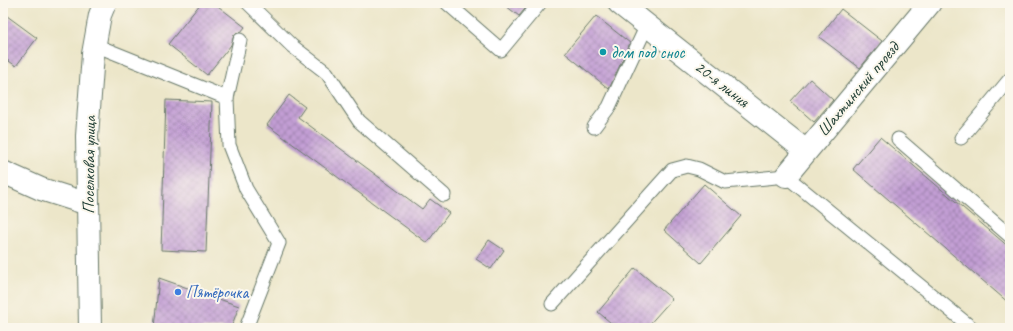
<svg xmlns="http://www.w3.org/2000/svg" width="1013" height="331" viewBox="0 0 1013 331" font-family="Caveat,sans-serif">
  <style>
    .building { fill: url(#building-cross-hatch) }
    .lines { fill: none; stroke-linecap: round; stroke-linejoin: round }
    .service-casing { stroke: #677868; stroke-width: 15 }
    .minor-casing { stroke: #677868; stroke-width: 24 }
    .tertiary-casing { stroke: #677868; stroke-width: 24 }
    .service { stroke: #fff; stroke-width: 13 }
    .minor { stroke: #fff; stroke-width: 22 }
    .tertiary { stroke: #fff; stroke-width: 22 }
    .culture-dot { fill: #0f9aa8; stroke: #fbf7ec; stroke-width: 1.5 }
    .shop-dot { fill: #3f7fe0; stroke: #fbf7ec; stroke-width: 1.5 }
    .labels { text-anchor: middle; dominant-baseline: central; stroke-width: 4; stroke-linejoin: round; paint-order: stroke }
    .culture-label { font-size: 17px; fill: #0d838f; stroke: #fbf7ec; text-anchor: start }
    .street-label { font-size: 17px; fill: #1f3d34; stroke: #fbf7ec }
    .shop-label { font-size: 17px; fill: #366cbe; stroke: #fbf7ec; text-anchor: start }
  </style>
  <defs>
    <pattern id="building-cross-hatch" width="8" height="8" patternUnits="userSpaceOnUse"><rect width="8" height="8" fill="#c29ed4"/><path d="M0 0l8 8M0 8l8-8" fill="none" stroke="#9d82ad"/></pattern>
  </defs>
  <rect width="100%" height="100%" fill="#fbf7ec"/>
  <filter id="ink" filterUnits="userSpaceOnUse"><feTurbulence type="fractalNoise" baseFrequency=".025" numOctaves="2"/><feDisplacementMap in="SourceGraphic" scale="8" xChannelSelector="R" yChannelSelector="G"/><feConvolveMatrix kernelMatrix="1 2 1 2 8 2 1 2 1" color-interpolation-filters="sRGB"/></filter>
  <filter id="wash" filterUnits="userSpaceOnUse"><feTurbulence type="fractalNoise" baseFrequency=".012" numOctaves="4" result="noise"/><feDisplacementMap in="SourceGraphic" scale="16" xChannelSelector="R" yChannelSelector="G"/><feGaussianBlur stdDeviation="0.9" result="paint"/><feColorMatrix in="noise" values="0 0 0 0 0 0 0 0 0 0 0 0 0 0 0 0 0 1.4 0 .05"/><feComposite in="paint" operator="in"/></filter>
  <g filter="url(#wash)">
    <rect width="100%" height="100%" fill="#ece6c9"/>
    <g id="blocks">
      <g class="building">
        <polygon points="201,3 214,3 245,27 241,32 237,33 234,35 231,45 207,75 168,44"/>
        <polygon points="502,3 530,3 519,16"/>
        <polygon points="841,9 882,41 860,68 819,37"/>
        <polygon points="3,13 37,38 16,66 3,57"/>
        <polygon points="596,16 630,43 609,89 565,53"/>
        <polygon points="810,79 833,100 814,122 790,101"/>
        <polygon points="289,95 305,107 298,117 422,209 430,199 449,213 427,243 267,125"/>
        <polygon points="166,100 212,102 206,252 161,250"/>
        <polygon points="880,137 1010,248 1010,304 853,169"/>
        <polygon points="704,184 741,216 701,263 664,230"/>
        <polygon points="489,240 504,250 491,269 476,259"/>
        <polygon points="635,268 672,299 646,328 617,328 598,312"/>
        <polygon points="159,278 239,306 231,328 154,328"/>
      </g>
    </g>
  </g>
  <g filter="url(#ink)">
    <use href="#blocks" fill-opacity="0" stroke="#677868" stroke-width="1"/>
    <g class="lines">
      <g class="service-casing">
        <g id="service">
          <polyline points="248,3 292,46 327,73 359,121 444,195"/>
          <polyline points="447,3 501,50 540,3"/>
          <polyline points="240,40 227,98 229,145 246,189 279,243 246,328"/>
          <polyline points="95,45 227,98"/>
          <polyline points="594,127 609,107 647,25"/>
          <polyline points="961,138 1010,79"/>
          <polyline points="898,139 1010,236"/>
          <polyline points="552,304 672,170 687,166 699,169 725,182 786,176 972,328"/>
        </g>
      </g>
      <g class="minor-casing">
        <g id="minor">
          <polyline points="619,3 806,151"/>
          <polyline points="3,172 41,189 88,204"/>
          <polyline points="786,176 930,3"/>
        </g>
      </g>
      <g class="tertiary-casing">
        <polyline id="tertiary" points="90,328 87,136 93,54 100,15 105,3"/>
      </g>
      <use href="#service" class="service"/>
      <use href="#minor" class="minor"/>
      <use href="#tertiary" class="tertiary"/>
    </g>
  </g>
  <circle class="culture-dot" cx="603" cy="52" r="4"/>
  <circle class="shop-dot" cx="178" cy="292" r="4"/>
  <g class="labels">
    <g class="culture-label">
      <text x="611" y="52">дом под снос</text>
    </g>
    <g class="street-label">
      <text transform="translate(722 84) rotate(38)">20-я линия</text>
      <text transform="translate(858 89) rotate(-50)">Шахтинский проезд</text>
      <text transform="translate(89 165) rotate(-89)">Поселковая улица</text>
    </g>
    <g class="shop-label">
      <text x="186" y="292">Пятёрочка</text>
    </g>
  </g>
  <rect width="1013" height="331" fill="none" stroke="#fbf7ec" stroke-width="16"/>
</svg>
